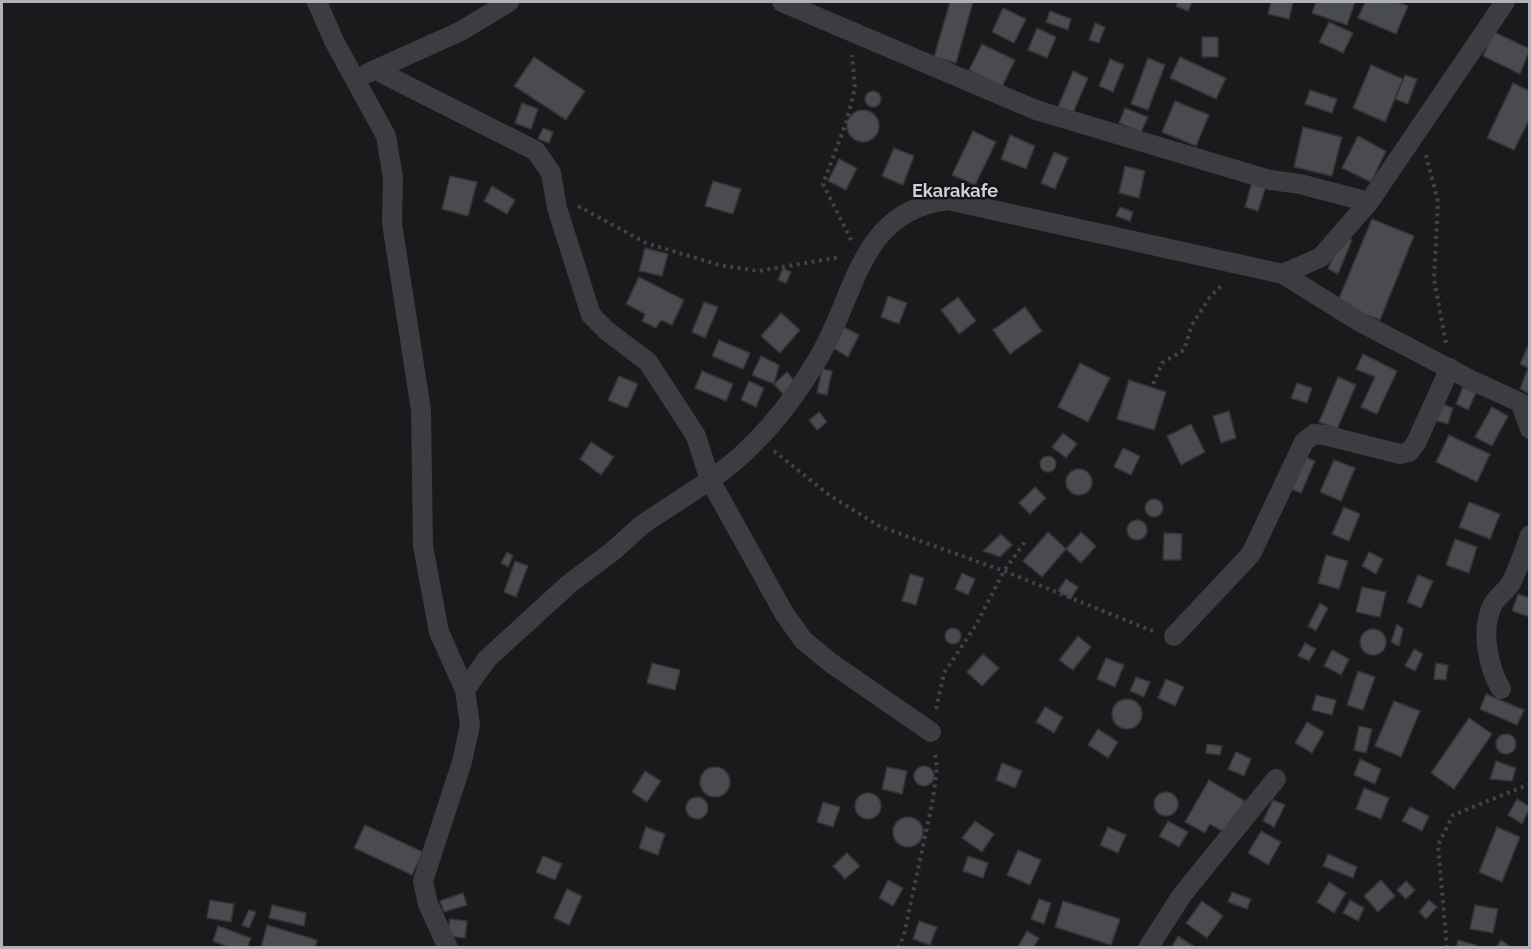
<svg xmlns="http://www.w3.org/2000/svg" width="1531" height="949" viewBox="0 0 1531 949" font-family="Raleway,sans-serif">
  <style>
    .building { fill: #4a4b4e; stroke: #353538; stroke-width: 1.5 }
    .lines { fill: none; stroke-linecap: round; stroke-linejoin: round }
    .path { stroke: #424348; stroke-width: 4; stroke-dasharray: 3 4.5; stroke-linecap: butt }
    .street { stroke: #3c3c41; stroke-width: 20 }
    .labels { text-anchor: middle; dominant-baseline: central; stroke-width: 5; stroke-linejoin: round; paint-order: stroke }
    .quarter-label { font-size: 18px; font-weight: bold; fill: #cfd1d7; stroke: #151517 }
  </style>
  <rect width="100%" height="100%" fill="#1a1a1c"/>
  <g class="building">
    <polygon points="950,2 973,2 956,63 934,57"/>
    <polygon points="1178,2 1192,2 1188,11 1176,6"/>
    <polygon points="1271,2 1293,2 1289,19 1268,14"/>
    <polygon points="1316,2 1355,2 1347,25 1312,13"/>
    <polygon points="1365,2 1397,2 1408,6 1396,34 1358,18"/>
    <polygon points="1003,8 1026,19 1014,43 992,32"/>
    <polygon points="1050,11 1071,19 1068,30 1046,22"/>
    <polygon points="1329,22 1353,33 1343,53 1319,42"/>
    <polygon points="1095,23 1105,27 1099,43 1089,40"/>
    <polygon points="1037,28 1056,37 1047,58 1028,50"/>
    <polygon points="1494,32 1530,49 1520,74 1483,56"/>
    <rect x="1202" y="37" width="16" height="20"/>
    <polygon points="982,44 1015,60 1002,87 969,70"/>
    <polygon points="534,57 585,91 566,120 514,86"/>
    <polygon points="1180,57 1226,78 1216,99 1170,78"/>
    <polygon points="1148,58 1165,65 1148,110 1131,104"/>
    <polygon points="1110,59 1124,65 1113,92 1099,86"/>
    <polygon points="1371,65 1403,79 1385,122 1353,108"/>
    <polygon points="1073,71 1088,78 1073,113 1058,107"/>
    <polygon points="1405,75 1417,79 1408,104 1395,99"/>
    <polygon points="1513,83 1530,91 1530,118 1514,150 1487,138"/>
    <polygon points="1310,90 1337,99 1332,113 1305,104"/>
    <circle cx="873" cy="99" r="8"/>
    <polygon points="1175,101 1209,115 1196,146 1162,132"/>
    <polygon points="522,103 538,109 531,129 515,123"/>
    <polygon points="1125,108 1148,117 1141,132 1119,123"/>
    <circle cx="863" cy="126" r="16"/>
    <polygon points="1303,127 1342,137 1332,176 1294,167"/>
    <polygon points="543,128 553,132 549,143 538,139"/>
    <polygon points="973,131 996,142 975,185 952,175"/>
    <polygon points="1010,135 1035,146 1026,169 1001,159"/>
    <polygon points="1358,136 1386,151 1371,182 1342,168"/>
    <polygon points="894,148 914,156 903,185 882,176"/>
    <polygon points="1054,152 1068,158 1055,189 1041,183"/>
    <polygon points="839,159 857,168 846,190 828,181"/>
    <polygon points="1125,166 1145,171 1139,198 1119,193"/>
    <polygon points="450,176 477,182 468,216 442,209"/>
    <polygon points="713,181 741,189 733,214 705,206"/>
    <polygon points="1252,182 1266,186 1258,211 1245,207"/>
    <polygon points="492,186 515,200 507,214 484,201"/>
    <polygon points="1120,207 1133,212 1130,221 1116,216"/>
    <polygon points="1372,219 1414,236 1380,320 1337,303"/>
    <polygon points="1342,235 1352,240 1338,274 1328,269"/>
    <polygon points="645,248 668,254 662,276 639,271"/>
    <polygon points="783,268 791,272 786,283 778,280"/>
    <polygon points="639,277 684,300 672,325 661,320 656,328 642,321 645,314 626,304"/>
    <polygon points="888,296 907,303 899,324 881,317"/>
    <polygon points="958,297 976,321 959,334 941,310"/>
    <polygon points="704,302 718,307 705,338 692,332"/>
    <polygon points="1025,307 1042,331 1010,354 993,330"/>
    <polygon points="781,313 800,330 780,353 761,336"/>
    <polygon points="844,327 859,335 848,357 833,348"/>
    <polygon points="719,340 750,353 743,369 712,356"/>
    <polygon points="1529,344 1530,344 1530,394 1520,389 1528,368 1520,364"/>
    <polygon points="1363,354 1397,371 1377,414 1361,407 1375,377 1356,369"/>
    <polygon points="761,356 779,365 774,384 752,375"/>
    <polygon points="1080,363 1110,378 1088,422 1058,407"/>
    <polygon points="822,369 832,371 827,395 817,393"/>
    <polygon points="702,371 733,384 726,401 695,388"/>
    <polygon points="787,372 797,384 785,396 774,384"/>
    <polygon points="619,376 638,384 627,408 608,400"/>
    <polygon points="1338,377 1356,385 1337,429 1319,422"/>
    <polygon points="1129,380 1166,392 1154,430 1117,419"/>
    <polygon points="749,381 764,388 756,407 741,400"/>
    <polygon points="1297,383 1312,388 1307,403 1291,398"/>
    <polygon points="1463,387 1476,393 1468,410 1456,404"/>
    <polygon points="1439,403 1453,408 1448,424 1433,420"/>
    <polygon points="1492,407 1508,416 1492,446 1475,437"/>
    <polygon points="1229,411 1236,438 1221,443 1213,416"/>
    <polygon points="819,412 827,422 817,430 809,420"/>
    <polygon points="1191,424 1205,452 1181,465 1167,436"/>
    <polygon points="1063,433 1077,444 1066,458 1052,447"/>
    <polygon points="1449,435 1490,454 1477,482 1436,462"/>
    <polygon points="591,442 614,457 601,475 580,459"/>
    <polygon points="1123,448 1140,456 1131,475 1114,467"/>
    <circle cx="1048" cy="464" r="8"/>
    <polygon points="1303,456 1315,461 1301,493 1289,488"/>
    <polygon points="1334,460 1355,468 1341,501 1320,492"/>
    <circle cx="1079" cy="482" r="13"/>
    <polygon points="1035,487 1046,498 1030,514 1019,503"/>
    <circle cx="1154" cy="508" r="9"/>
    <polygon points="1469,502 1500,514 1490,539 1459,527"/>
    <polygon points="1344,507 1360,514 1349,541 1332,534"/>
    <circle cx="1137" cy="530" r="10"/>
    <polygon points="1048,532 1066,549 1042,577 1023,561"/>
    <polygon points="1081,532 1096,546 1081,563 1066,549"/>
    <polygon points="1164,533 1182,534 1181,560 1163,560"/>
    <polygon points="1001,534 1012,545 1000,557 983,551"/>
    <polygon points="1455,539 1477,547 1469,573 1446,565"/>
    <polygon points="507,552 513,556 508,567 501,563"/>
    <polygon points="1369,552 1383,559 1376,574 1362,566"/>
    <polygon points="1326,555 1348,561 1339,589 1318,583"/>
    <polygon points="515,561 528,566 516,597 504,592"/>
    <polygon points="962,573 975,579 968,595 955,589"/>
    <polygon points="910,574 924,578 916,605 902,601"/>
    <polygon points="1418,575 1433,581 1421,608 1407,602"/>
    <polygon points="1066,579 1078,587 1071,599 1058,591"/>
    <polygon points="1362,587 1386,592 1380,617 1356,612"/>
    <polygon points="1518,594 1530,598 1530,617 1512,611"/>
    <polygon points="1320,603 1328,608 1316,631 1308,626"/>
    <polygon points="1397,624 1403,629 1399,646 1391,642"/>
    <circle cx="953" cy="636" r="8"/>
    <circle cx="1373" cy="642" r="13"/>
    <polygon points="1078,636 1091,647 1073,670 1059,660"/>
    <polygon points="1305,643 1316,649 1309,661 1298,656"/>
    <polygon points="1414,649 1423,654 1415,671 1405,666"/>
    <polygon points="1332,650 1349,659 1341,675 1324,666"/>
    <polygon points="983,654 999,668 982,686 967,672"/>
    <polygon points="1106,658 1124,665 1115,687 1097,679"/>
    <polygon points="652,663 680,670 675,690 647,683"/>
    <polygon points="1436,663 1448,665 1446,680 1434,679"/>
    <polygon points="1358,671 1375,677 1363,710 1347,705"/>
    <polygon points="1136,677 1150,682 1144,697 1130,691"/>
    <polygon points="1166,679 1184,687 1175,706 1158,698"/>
    <polygon points="1486,694 1524,710 1517,725 1480,709"/>
    <polygon points="1316,695 1336,700 1332,715 1312,710"/>
    <circle cx="1127" cy="714" r="15"/>
    <polygon points="1394,701 1420,711 1401,757 1375,746"/>
    <polygon points="1045,707 1063,717 1054,733 1036,722"/>
    <polygon points="1469,718 1492,734 1454,789 1431,773"/>
    <polygon points="1307,722 1324,732 1312,753 1295,743"/>
    <polygon points="1359,726 1372,729 1366,753 1354,750"/>
    <polygon points="1098,729 1118,742 1108,758 1088,745"/>
    <circle cx="1506" cy="744" r="10"/>
    <polygon points="1207,744 1222,746 1220,755 1206,753"/>
    <polygon points="1236,752 1251,759 1244,776 1228,769"/>
    <polygon points="1360,759 1381,769 1375,784 1354,775"/>
    <polygon points="1496,761 1516,768 1512,781 1490,779"/>
    <polygon points="1002,763 1022,771 1015,788 996,780"/>
    <circle cx="924" cy="776" r="10"/>
    <circle cx="715" cy="782" r="15"/>
    <polygon points="887,767 907,771 902,794 882,789"/>
    <polygon points="645,771 661,781 647,802 632,792"/>
    <polygon points="1209,780 1245,801 1227,834 1210,824 1205,833 1185,822"/>
    <polygon points="1364,788 1389,798 1381,819 1356,809"/>
    <circle cx="1166" cy="804" r="12"/>
    <circle cx="868" cy="806" r="13"/>
    <circle cx="697" cy="808" r="11"/>
    <polygon points="1517,799 1530,807 1522,824 1508,815"/>
    <polygon points="1273,800 1285,805 1274,827 1263,821"/>
    <polygon points="823,802 840,807 833,827 817,822"/>
    <polygon points="1410,807 1429,816 1422,831 1402,821"/>
    <circle cx="908" cy="832" r="15"/>
    <polygon points="975,821 994,834 982,852 962,838"/>
    <polygon points="1168,821 1188,832 1179,847 1159,836"/>
    <polygon points="365,825 423,852 412,875 354,848"/>
    <polygon points="646,827 665,834 658,855 639,848"/>
    <polygon points="1108,827 1126,835 1118,853 1100,845"/>
    <polygon points="1497,827 1520,837 1502,882 1479,872"/>
    <polygon points="1261,831 1281,842 1268,865 1248,853"/>
    <polygon points="1018,850 1041,860 1030,885 1007,875"/>
    <polygon points="847,853 860,866 845,879 833,866"/>
    <polygon points="1328,854 1357,867 1353,878 1323,866"/>
    <polygon points="543,856 562,864 555,880 536,872"/>
    <polygon points="968,856 988,863 983,878 963,871"/>
    <polygon points="888,880 903,888 893,906 879,898"/>
    <polygon points="1381,880 1395,896 1378,912 1364,896"/>
    <polygon points="1406,881 1415,890 1406,899 1397,890"/>
    <polygon points="1329,882 1346,893 1334,913 1317,902"/>
    <polygon points="567,889 582,896 569,925 554,918"/>
    <polygon points="1232,892 1251,899 1247,909 1228,902"/>
    <polygon points="463,893 467,905 444,912 440,901"/>
    <polygon points="1039,899 1051,903 1044,924 1031,919"/>
    <polygon points="210,900 234,904 231,922 207,918"/>
    <polygon points="1350,900 1364,908 1358,921 1343,913"/>
    <polygon points="1429,900 1437,907 1426,919 1419,912"/>
    <polygon points="1063,901 1120,919 1111,945 1055,927"/>
    <polygon points="1202,901 1223,916 1207,938 1186,923"/>
    <polygon points="272,905 306,913 304,926 269,918"/>
    <polygon points="1475,905 1498,909 1493,933 1470,929"/>
    <polygon points="249,910 256,912 249,928 242,925"/>
    <polygon points="450,919 467,921 465,938 447,936"/>
    <polygon points="919,921 937,927 930,945 913,939"/>
    <polygon points="267,925 317,940 315,948 261,948"/>
    <polygon points="218,926 251,938 247,948 230,948 213,941"/>
    <polygon points="1027,931 1039,938 1033,948 1017,948"/>
    <polygon points="1178,936 1195,947 1195,948 1171,948"/>
    <polygon points="1458,940 1476,945 1475,948 1456,948"/>
    <polygon points="1501,940 1512,948 1496,948"/>
  </g>
  <g class="lines">
    <g class="path">
      <polyline points="1426,155 1438,202 1434,279 1446,343"/>
      <polyline points="578,206 646,243 719,265 758,271 841,257"/>
      <polyline points="851,240 823,184 846,123 855,88 852,55"/>
      <polyline points="1153,384 1162,363 1184,350 1192,325 1210,297 1224,283"/>
      <polyline points="774,451 829,495 881,527 1004,571 1155,632"/>
      <polyline points="936,709 944,673 976,625 1004,571 1027,539"/>
      <polyline points="898,948 904,935 933,799 937,768 935,752"/>
      <polyline points="1447,948 1438,845 1453,815 1530,784"/>
    </g>
    <g class="street">
      <polyline points="317,2 334,41 386,136 393,178 392,223 421,410 423,546 439,632 465,690 470,725 462,762 423,881 428,904 448,948"/>
      <polyline points="782,2 1036,110 1270,180 1300,184 1369,202"/>
      <polyline points="376,70 536,151 551,173 557,208 591,315 607,331 648,362 696,436 710,480 643,524 613,551 569,584 487,659 465,690"/>
      <polyline points="368,73 461,31 509,2"/>
      <polyline points="1283,274 1360,322 1471,380 1530,407"/>
      <polyline points="1521,404 1530,429"/>
      <polyline points="1174,636 1251,554 1304,442 1314,434 1324,435 1400,454 1409,452 1416,443 1450,368"/>
      <path d="M 1501,689 C 1488,667 1480,629 1493,604 C 1498,596 1506,591 1511,583 C 1519,567 1524,552 1530,535"/>
      <path d="M 931,732 L 831,663 L 803,640 L 784,613 L 710,480 C 755,449 791,405 819,357 C 857,293 859,211 948,200 L 1283,274 L 1321,257 L 1369,202 L 1505,2"/>
      <polyline points="1148,948 1182,895 1276,779"/>
    </g>
  </g>
  <g class="labels">
    <g class="quarter-label">
      <text x="955" y="190">Ekarakafe</text>
    </g>
  </g>
  <rect width="1531" height="949" fill="none" stroke="#aeb2ba" stroke-width="6"/>
</svg>
